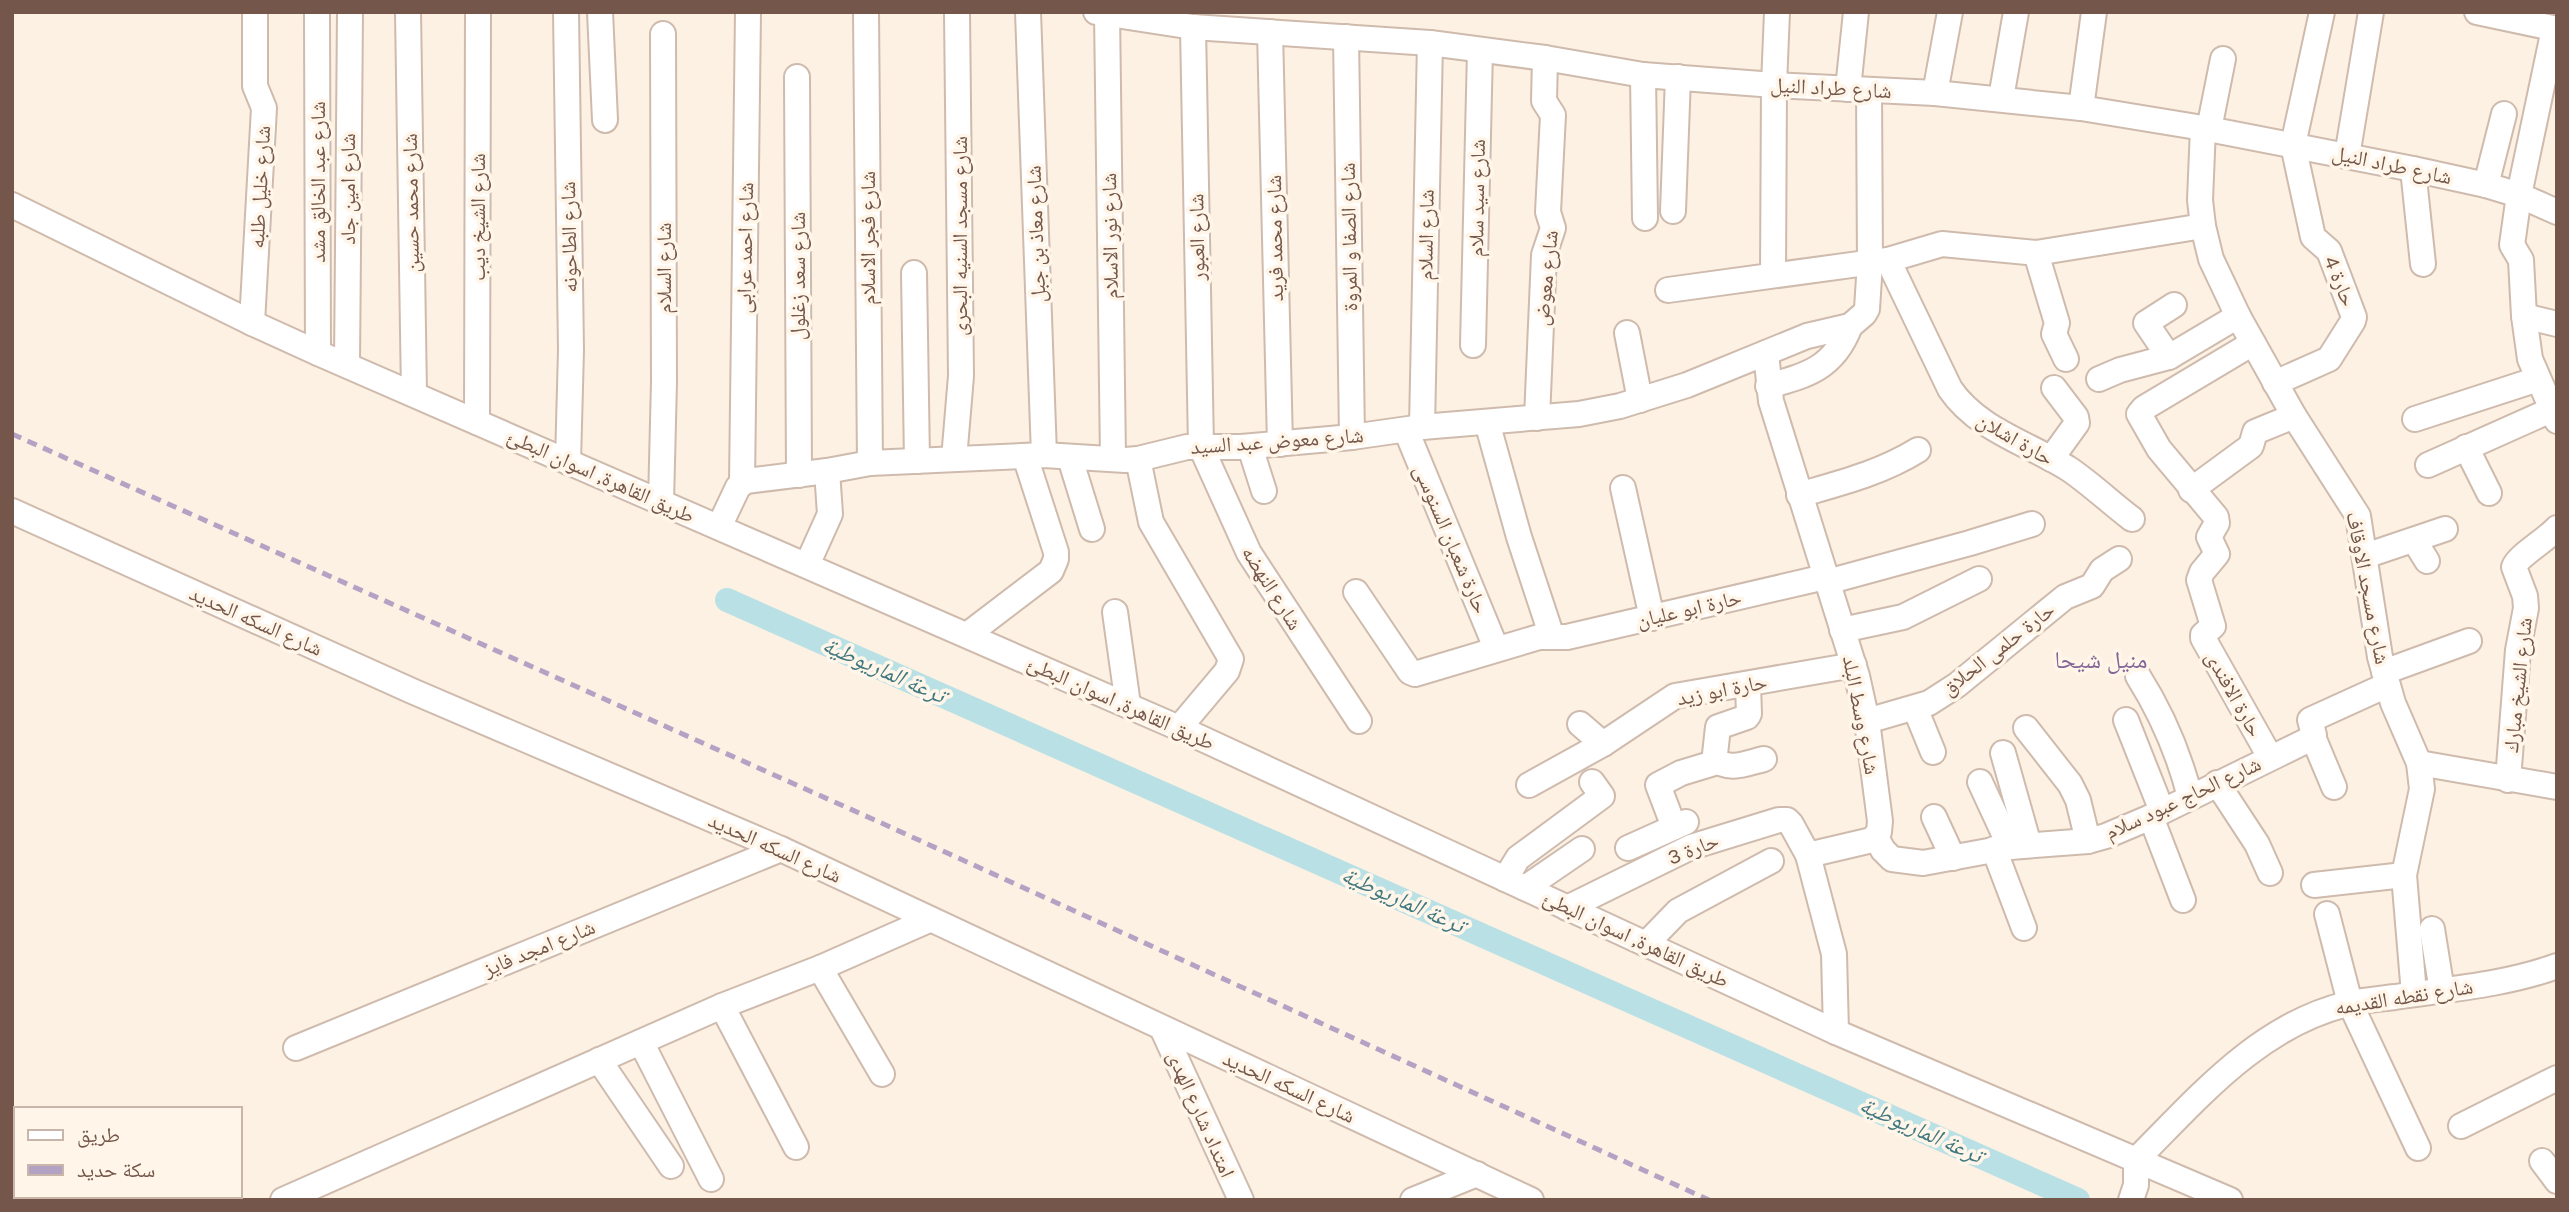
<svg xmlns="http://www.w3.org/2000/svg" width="2569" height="1212" viewBox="0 0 2569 1212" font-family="Karla,'Noto Naskh Arabic',sans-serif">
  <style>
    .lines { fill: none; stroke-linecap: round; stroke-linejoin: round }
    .canal { stroke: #b8e0e5; stroke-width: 24 }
    .minor-casing { stroke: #cfbbad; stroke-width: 28 }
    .minor { stroke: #fff; stroke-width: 24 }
    .rail { stroke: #b4a2c5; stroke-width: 5; stroke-dasharray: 10 7; stroke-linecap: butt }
    .labels { text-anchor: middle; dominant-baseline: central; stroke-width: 7; stroke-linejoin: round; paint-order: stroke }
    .street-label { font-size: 21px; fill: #74574a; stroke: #fff6e9 }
    .water-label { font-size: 23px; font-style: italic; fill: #417880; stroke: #fff6e9 }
    .quarter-label { font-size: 24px; fill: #846597; stroke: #fff6e9 }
  </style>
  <rect width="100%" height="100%" fill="#fcf1e3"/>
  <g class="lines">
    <polyline class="canal" points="727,600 2078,1200"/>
    <g class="minor-casing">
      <g id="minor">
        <polyline points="317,12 318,353"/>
        <polyline points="408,12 414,394"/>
        <polyline points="566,12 571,350 568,462"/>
        <polyline points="600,12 605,120"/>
        <polyline points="866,12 870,463"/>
        <polyline points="1028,12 1044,455"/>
        <polyline points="1096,12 1193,27 1430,43 1545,58 1643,75 1774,85 1935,93 2081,108 2203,128 2413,169 2486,185 2519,195 2557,212"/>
        <polyline points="2477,12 2557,29"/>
        <polyline points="1107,13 1113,459"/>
        <polyline points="1193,27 1201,447 1249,553 1359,721"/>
        <polyline points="2554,29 2519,195 2512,245 2521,260 2524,316 2530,359 2557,421"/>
        <polyline points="1270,32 1280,444"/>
        <polyline points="1346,37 1352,437"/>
        <polyline points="1643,75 1645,218"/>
        <polyline points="797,77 799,475"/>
        <polyline points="1848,89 1856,12"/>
        <polyline points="1935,93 1950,12"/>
        <polyline points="2001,98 2016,12"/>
        <polyline points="2081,108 2094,12"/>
        <polyline points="2203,128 2200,200 2203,226 2211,259 2238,316 2294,416 2358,516 2380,657 2393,703 2419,763 2422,789 2404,875 2414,994"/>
        <polyline points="2209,129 2223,59"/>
        <polyline points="2347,156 2371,12"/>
        <polyline points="2413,169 2423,264"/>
        <polyline points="2486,185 2504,114"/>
        <polyline points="12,205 252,323 318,353 1179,728 1836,1032 2230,1200"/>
        <polyline points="1673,211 1678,77"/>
        <polyline points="2036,253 2057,323 2054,334 2066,359"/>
        <path d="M 1888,260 L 1950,389 C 1978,430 2028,443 2069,469 C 2091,484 2111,503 2132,519"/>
        <polyline points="914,273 917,461"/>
        <polyline points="1773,274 1774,85 1777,12"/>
        <polyline points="1668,290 1888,260 1942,244 2036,253 2203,226"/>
        <polyline points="2524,316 2557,324"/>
        <polyline points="252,323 264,108 255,86 255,12"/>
        <polyline points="1627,333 1640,400"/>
        <polyline points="2253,343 2144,408 2139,414 2159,449 2216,517 2217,523 2209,537 2217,554 2202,572 2199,580 2213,626 2203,635 2203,638 2270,757"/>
        <polyline points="1473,345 1480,50"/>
        <polyline points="1766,353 1771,401 1857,676 1867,721 1880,821 1879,832 1872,840 1808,855 1834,954 1836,1032"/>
        <polyline points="2169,357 2146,323 2174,305"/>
        <polyline points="347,365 350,12"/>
        <polyline points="2099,379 2120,370 2169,357 2238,316"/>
        <polyline points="2275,383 2329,359 2353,321 2354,317 2329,251 2313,237 2293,145 2322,12"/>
        <path d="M 1768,386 C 1808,375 1834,368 1850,326"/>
        <polyline points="1537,418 1544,255 1553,228 1548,212 1553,115 1544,101 1545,58"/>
        <polyline points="2415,419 2538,379"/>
        <polyline points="477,422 478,12"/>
        <polyline points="1487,422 1519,537 1552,637"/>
        <polyline points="1422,427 1430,43"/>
        <polyline points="1406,430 1496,648"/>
        <polyline points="1250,447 1264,491"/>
        <polyline points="2466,447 2489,493"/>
        <polyline points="1070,458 1092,529"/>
        <polyline points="954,459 961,376 957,12"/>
        <polyline points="1138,459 1151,522 1231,659 1227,671 1179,728"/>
        <polyline points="2051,459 2077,423 2076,417 2054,388"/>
        <polyline points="2428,465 2551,410"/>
        <polyline points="742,483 748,12"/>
        <polyline points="1623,488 1652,618"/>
        <polyline points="2191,490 2251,446 2255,432 2294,416"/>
        <path d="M 1799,495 C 1840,483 1881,473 1918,450"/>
        <polyline points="661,502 664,382 663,34"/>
        <polyline points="12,511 412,691 781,849 1531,1200"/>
        <polyline points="719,527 738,487 746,481 827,471 870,463 1044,455 1125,460 1138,459 1187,447 1241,447 1352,437 1422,427 1579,414 1620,406 1687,385 1807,336 1850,326 1864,314 1867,309 1870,262 1869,90"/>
        <polyline points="2414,540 2427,561"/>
        <polyline points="2365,556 2445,529"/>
        <polyline points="807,565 830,514 827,471"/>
        <polyline points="1827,582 1970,543 2032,524"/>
        <polyline points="1356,592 1410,672 1415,674 1539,637 1567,637 1825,577"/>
        <polyline points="1115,612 1128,705"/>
        <polyline points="1842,630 1903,617 1979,579"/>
        <polyline points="967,635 1051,571 1056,559 1056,552 1025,456"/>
        <polyline points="2384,672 2469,641"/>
        <path d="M 2138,676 C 2162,714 2179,754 2190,797"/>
        <polyline points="1915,708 1933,752"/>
        <polyline points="2126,720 2162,811"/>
        <polyline points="1867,721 1929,703 1957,685 2065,597 2092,586 2102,570 2119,559"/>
        <polyline points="1580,724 1603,744"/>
        <polyline points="2026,728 2070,784 2078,800 2088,841"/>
        <polyline points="2313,737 2334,787"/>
        <polyline points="2003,753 2029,845"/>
        <path d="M 1715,759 C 1729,772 1747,763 1764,759"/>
        <polyline points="2419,763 2557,787"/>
        <path d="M 2508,780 L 2518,650 L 2526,608 L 2525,596 L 2514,567 C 2518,556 2546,540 2557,528"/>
        <polyline points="1980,782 2010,847"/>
        <polyline points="2217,783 2257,844 2270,873"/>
        <polyline points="1529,785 1603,744 1675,696 1854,665"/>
        <polyline points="1934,817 1953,858"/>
        <polyline points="2151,817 2183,900"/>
        <polyline points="1674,827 1658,785 1681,773 1714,763 1718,727 1747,717 1749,714 1748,685"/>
        <polyline points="1876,837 1883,850 1892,859 1923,863 2010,847 2088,841 2106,836 2151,817 2312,738 2314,735 2310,720 2387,685"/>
        <polyline points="1628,848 1686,822"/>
        <polyline points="1994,849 2024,928"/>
        <polyline points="1505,879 1518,858 1602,796 1592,782"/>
        <polyline points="2314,885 2404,875"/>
        <polyline points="1525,888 1582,849"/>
        <polyline points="1567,908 1691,847 1779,820 1787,820 1791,824 1808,855"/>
        <polyline points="2327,914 2350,1003 2418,1148"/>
        <polyline points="2432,929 2442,991"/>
        <polyline points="1646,944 1678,911 1771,861"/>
        <polyline points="820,968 882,1074"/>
        <polyline points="722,1006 796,1147"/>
        <polyline points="1162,1028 1241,1200"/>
        <polyline points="641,1042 711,1179"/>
        <polyline points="296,1048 781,849"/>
        <polyline points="599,1060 671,1166"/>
        <polyline points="2461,1126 2557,1078"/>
        <polyline points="2542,1161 2557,1181"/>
        <polyline points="283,1200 722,1006 820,968 929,920"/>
        <polyline points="1413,1200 1477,1174"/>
        <path d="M 2131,1200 L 2136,1185 L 2136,1160 C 2199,1097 2258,1026 2347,1004 C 2363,1000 2379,999 2395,997 C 2449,989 2505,985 2557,966"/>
      </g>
    </g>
    <use href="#minor" class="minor"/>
    <polyline class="rail" points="12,434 877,821 1709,1200"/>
  </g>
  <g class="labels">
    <g class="street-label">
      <text transform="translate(1831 88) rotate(3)">شارع طراد النيل</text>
      <text transform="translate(2392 165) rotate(12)">شارع طراد النيل</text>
      <text transform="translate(318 182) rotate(-90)">شارع عبد الخالق مشد</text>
      <text transform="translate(260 187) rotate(-87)">شارع خليل طلبه</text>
      <text transform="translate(348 189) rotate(-90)">شارع امين جاد</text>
      <text transform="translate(1477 198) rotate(-89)">شارع سيد سلام</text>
      <text transform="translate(411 203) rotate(-91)">شارع محمد حسين</text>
      <text transform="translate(478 217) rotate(-90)">شارع الشيخ ديب</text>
      <text transform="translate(1036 234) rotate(-92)">شارع معاذ بن جبل</text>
      <text transform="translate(1426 235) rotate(-89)">شارع السلام</text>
      <text transform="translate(960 236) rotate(-90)">شارع مسجد السنيه البحرى</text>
      <text transform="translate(1110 236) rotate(-91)">شارع نور الاسلام</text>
      <text transform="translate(569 237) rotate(-91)">شارع الطاحونه</text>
      <text transform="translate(1197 237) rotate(-91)">شارع العبور</text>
      <text transform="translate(1349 237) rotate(-91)">شارع الصفا و المروة</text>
      <text transform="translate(868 238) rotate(-90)">شارع فجر الاسلام</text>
      <text transform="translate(1275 238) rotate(-91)">شارع محمد فريد</text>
      <text transform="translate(745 248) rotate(-89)">شارع احمد عرابى</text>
      <text transform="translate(664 268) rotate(-90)">شارع السلام</text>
      <text transform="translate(798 276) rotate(-90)">شارع سعد زغلول</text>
      <text transform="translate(1546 278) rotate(-84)">شارع معوض</text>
      <text transform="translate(2340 281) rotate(68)">حارة 4</text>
      <text transform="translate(2015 439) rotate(30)">حارة اشلان</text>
      <text transform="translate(1277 441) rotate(-4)">شارع معوض عبد السيد</text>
      <text transform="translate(601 476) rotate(24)">طريق القاهرة, اسوان البطئ</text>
      <text transform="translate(1451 539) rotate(67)">حارة شعبان السنوسى</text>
      <text transform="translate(1272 588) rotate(58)">شارع النهضه</text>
      <text transform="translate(2368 588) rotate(79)">شارع مسجد الاوقاف</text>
      <text transform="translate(1689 609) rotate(-13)">حارة ابو عليان</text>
      <text transform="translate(256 621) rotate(24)">شارع السكه الحديد</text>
      <text transform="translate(1998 649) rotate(-38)">حارة حلمى الحلاق</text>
      <text transform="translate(2518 685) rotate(-84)">شارع الشيخ مبارك</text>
      <text transform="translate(1722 690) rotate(-11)">حارة ابو زيد</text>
      <text transform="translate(2234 694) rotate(61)">حارة الافندى</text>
      <text transform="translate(1121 703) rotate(24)">طريق القاهرة, اسوان البطئ</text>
      <text transform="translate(1861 715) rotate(79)">شارع وسط البلد</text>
      <text transform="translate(2183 798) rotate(-25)">شارع الحاج عبود سلام</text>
      <text transform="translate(775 848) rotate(24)">شارع السكه الحديد</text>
      <text transform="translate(1693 849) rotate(-21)">حارة 3</text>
      <text transform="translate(1636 939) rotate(25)">طريق القاهرة, اسوان البطئ</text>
      <text transform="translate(539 948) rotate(-22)">شارع امجد فايز</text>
      <text transform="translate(2404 997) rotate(-9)">شارع نقطه القديمه</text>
      <text transform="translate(1289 1087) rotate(25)">شارع السكه الحديد</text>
      <text transform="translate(1201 1114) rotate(66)">امتداد شارع الهدى</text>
    </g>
    <g class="water-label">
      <text transform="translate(884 670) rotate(24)">ترعة الماريوطية</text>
      <text transform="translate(1403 900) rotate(24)">ترعة الماريوطية</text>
      <text transform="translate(1921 1130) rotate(24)">ترعة الماريوطية</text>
    </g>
    <g class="quarter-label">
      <text x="2101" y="660">منيل شيحا</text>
    </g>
  </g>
  <rect width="2569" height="1212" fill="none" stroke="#74574a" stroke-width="28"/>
  <rect x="14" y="1107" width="228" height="91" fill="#fff6e9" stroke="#c7b6a9" stroke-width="2"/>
  <rect x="28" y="1130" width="35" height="10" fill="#ffffff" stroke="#c7b6a9" stroke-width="2"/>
  <text x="77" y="1142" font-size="21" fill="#74574a">طريق</text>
  <rect x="28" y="1165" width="35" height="10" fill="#b4a2c5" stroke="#c7b6a9" stroke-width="2"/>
  <text x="77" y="1177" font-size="21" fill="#74574a">سكة حديد</text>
</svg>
